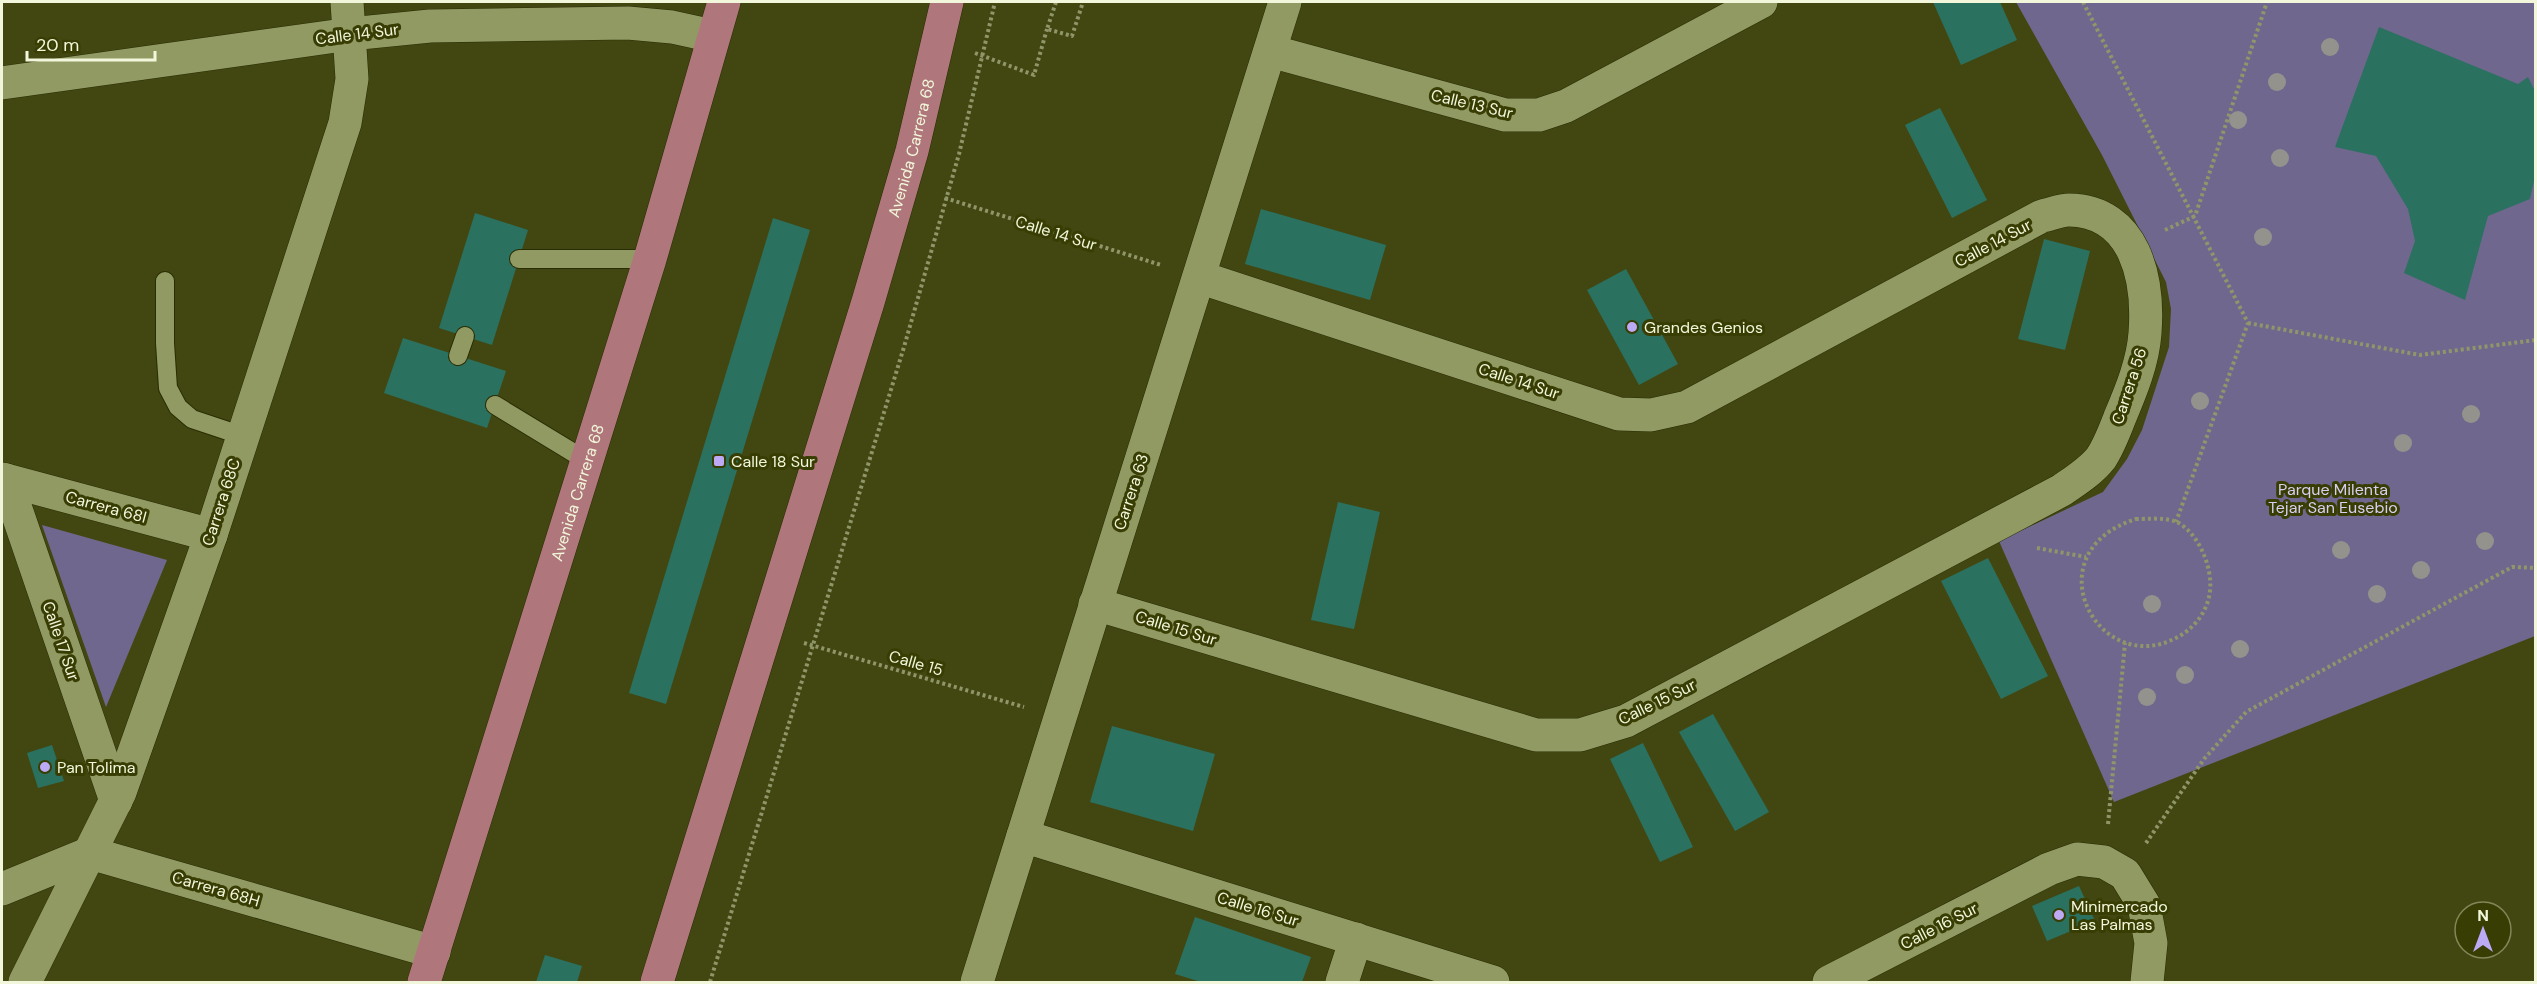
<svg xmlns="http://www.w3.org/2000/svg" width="2537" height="984" viewBox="0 0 2537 984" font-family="'DM Sans',sans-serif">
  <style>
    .green { fill: #70678e }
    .building { fill: #2b7160 }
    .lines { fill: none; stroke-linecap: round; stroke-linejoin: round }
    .service-casing { stroke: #292d03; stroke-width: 20 }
    .minor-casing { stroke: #292d03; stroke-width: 34 }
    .primary-casing { stroke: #292d03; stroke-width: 34 }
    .path { stroke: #90956a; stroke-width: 4; stroke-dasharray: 3 3; stroke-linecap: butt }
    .service { stroke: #929a64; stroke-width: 18 }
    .minor { stroke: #929a64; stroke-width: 33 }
    .primary { stroke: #af777b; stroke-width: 33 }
    .tree { fill: #94928d }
    .poi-dot { fill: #bcaaf5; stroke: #383d03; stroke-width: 2 }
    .labels { text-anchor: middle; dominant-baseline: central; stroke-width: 6; stroke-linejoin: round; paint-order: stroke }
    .street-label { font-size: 16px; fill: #f2f7db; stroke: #383d03 }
    .poi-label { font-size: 16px; fill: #f2f7db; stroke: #383d03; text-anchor: start }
    .park-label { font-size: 16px; fill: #d7d0f2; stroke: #383d03 }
  </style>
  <rect width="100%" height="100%" fill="#424711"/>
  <g class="green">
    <polygon points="2016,2 2535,2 2535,636 2114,802 1999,541 2103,492 2127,459 2142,430 2169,347 2171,309 2166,282 2102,155"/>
    <polygon points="42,525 167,560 106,707"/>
  </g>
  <g class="building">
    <polygon points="1933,2 2000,2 2017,40 1961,65"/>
    <polygon points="2379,27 2518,84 2528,77 2536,93 2536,172 2530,199 2488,216 2465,300 2404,273 2415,241 2408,209 2376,156 2335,147"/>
    <polygon points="1940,108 1987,200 1952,218 1905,125"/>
    <polygon points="1261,209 1386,245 1370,300 1245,264"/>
    <polygon points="475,213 528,230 492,345 439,328"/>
    <polygon points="773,218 810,230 666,704 629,693"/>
    <polygon points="2044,239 2090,251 2065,350 2018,339"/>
    <polygon points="1626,269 1678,364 1639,385 1587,290"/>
    <polygon points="403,338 506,371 487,428 384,393"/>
    <polygon points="1338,502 1380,512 1354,629 1311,620"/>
    <polygon points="1988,558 2048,676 2001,699 1941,581"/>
    <polygon points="1713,714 1769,812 1735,831 1679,732"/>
    <polygon points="1112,726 1215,754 1193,831 1090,802"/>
    <polygon points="1643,743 1693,847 1660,862 1610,759"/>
    <polygon points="52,745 64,781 38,788 27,753"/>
    <polygon points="2079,886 2095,921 2047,941 2032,906"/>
    <polygon points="1195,917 1311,957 1302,982 1201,982 1175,974"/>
    <polygon points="545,955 582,966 577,982 536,982"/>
  </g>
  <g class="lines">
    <g class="service-casing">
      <g id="service">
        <polyline points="519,259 650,259"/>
        <polyline points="165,281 165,343 168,388 178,407 192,419 243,436"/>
        <polyline points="458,356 465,336"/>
        <polyline points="495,405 587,461"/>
      </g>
    </g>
    <g class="minor-casing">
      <g id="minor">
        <polyline points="1270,51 1505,115 1539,115 1566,106 1761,2"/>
        <polyline points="2,83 350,34 430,26 628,23 672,27 713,36"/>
        <polyline points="2,479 211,535"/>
        <polyline points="6,480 116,801"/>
        <path d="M 1095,604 L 1536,735 L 1580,735 L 1626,721 L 2062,490 C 2075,481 2091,471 2101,458 C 2109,446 2115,430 2120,417 C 2131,391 2143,362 2145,333 C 2149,280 2136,211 2069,210 C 2061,210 2051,214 2042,216 L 1687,407 L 1651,415 L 1619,414 L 1199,277"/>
        <polyline points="1023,836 1493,982"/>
        <polyline points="2,889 90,853 434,952"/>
        <polyline points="25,982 120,792 211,535 345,123 352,79 347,2"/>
        <polyline points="977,982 1285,2"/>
        <polyline points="1342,982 1356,939"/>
        <polyline points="1829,982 2049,869 2077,859 2104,862 2125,874 2144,905 2151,943 2147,982"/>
      </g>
    </g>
    <g class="primary-casing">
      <g id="primary">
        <path id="s1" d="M 424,982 L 650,259 L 724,2"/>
        <path id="s2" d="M 657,982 L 868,302 L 912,151 L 947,2"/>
      </g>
    </g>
    <g class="path">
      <polyline points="1056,2 1047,29 1072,36 1083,2"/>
      <polyline points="2083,2 2248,323 2176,522"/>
      <polyline points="975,53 1034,75 1047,29"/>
      <polyline points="945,198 1161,265"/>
      <polyline points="2165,230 2195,216 2267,2"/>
      <polyline points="2248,323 2420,355 2536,340"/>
      <path d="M 2136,519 C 2147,519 2166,517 2177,522 C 2200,534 2215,572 2209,597 C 2205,615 2192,630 2176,638 C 2097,679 2031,552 2136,519 Z"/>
      <polyline points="2037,548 2086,557"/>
      <polyline points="804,643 1024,707"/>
      <polyline points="2108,824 2125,643"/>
      <polyline points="2146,843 2204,759 2246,712 2512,567 2536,568"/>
      <polyline points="710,982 904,347 959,154 995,2"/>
    </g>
    <use href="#service" class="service"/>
    <use href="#minor" class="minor"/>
    <use href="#primary" class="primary"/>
  </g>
  <g class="tree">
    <circle cx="2330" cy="47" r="9"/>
    <circle cx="2277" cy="82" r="9"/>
    <circle cx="2238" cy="120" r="9"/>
    <circle cx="2280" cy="158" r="9"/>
    <circle cx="2263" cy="237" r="9"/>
    <circle cx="2200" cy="401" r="9"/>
    <circle cx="2471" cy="414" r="9"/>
    <circle cx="2403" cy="443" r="9"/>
    <circle cx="2485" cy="541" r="9"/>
    <circle cx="2341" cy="550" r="9"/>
    <circle cx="2421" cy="570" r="9"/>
    <circle cx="2377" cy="594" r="9"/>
    <circle cx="2152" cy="604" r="9"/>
    <circle cx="2240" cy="649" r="9"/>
    <circle cx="2185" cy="675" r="9"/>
    <circle cx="2147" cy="697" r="9"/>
  </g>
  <g class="poi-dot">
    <circle cx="1632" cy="327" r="6"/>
    <rect x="713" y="455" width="12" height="12" rx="3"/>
    <circle cx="45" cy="767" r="6"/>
    <circle cx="2059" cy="915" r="6"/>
  </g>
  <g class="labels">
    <g class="street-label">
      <text transform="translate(357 34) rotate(-7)">Calle 14 Sur</text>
      <text transform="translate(1472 104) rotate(13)">Calle 13 Sur</text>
      <text stroke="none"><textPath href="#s2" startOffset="872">Avenida Carrera 68</textPath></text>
      <text transform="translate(1056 233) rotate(17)">Calle 14 Sur</text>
      <text transform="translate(1993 243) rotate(-28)">Calle 14 Sur</text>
      <text transform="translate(1519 381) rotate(18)">Calle 14 Sur</text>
      <text transform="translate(2129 386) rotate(-72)">Carrera 56</text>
      <text transform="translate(1131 492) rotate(-72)">Carrera 63</text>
      <text stroke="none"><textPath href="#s1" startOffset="513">Avenida Carrera 68</textPath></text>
      <text transform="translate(221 502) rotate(-72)">Carrera 68C</text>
      <text transform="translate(106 507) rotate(15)">Carrera 68I</text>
      <text transform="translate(1176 628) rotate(17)">Calle 15 Sur</text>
      <text transform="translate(61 641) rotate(71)">Calle 17 Sur</text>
      <text transform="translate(916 663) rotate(16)">Calle 15</text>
      <text transform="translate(1657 702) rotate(-26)">Calle 15 Sur</text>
      <text transform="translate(216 889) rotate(16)">Carrera 68H</text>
      <text transform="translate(1258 909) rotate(17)">Calle 16 Sur</text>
      <text transform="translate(1939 926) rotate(-27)">Calle 16 Sur</text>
    </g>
    <g class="poi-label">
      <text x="1644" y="327">Grandes Genios</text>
      <text x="731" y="461">Calle 18 Sur</text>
      <text x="57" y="767">Pan Tolima</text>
      <text x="2071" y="906">Minimercado<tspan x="2071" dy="18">Las Palmas</tspan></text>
    </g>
    <g class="park-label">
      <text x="2333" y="489">Parque Milenta<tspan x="2333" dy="18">Tejar San Eusebio</tspan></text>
    </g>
  </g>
  <rect width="2537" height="984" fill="none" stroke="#f2f7db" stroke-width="6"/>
  <g transform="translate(2483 930)"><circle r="28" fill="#383d03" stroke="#828759" stroke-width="1.5"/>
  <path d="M0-4.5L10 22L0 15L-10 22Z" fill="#bcaaf5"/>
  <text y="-9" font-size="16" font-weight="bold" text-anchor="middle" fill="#f2f7db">N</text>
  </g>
  <path d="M27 51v9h128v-9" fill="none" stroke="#f2f7db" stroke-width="3"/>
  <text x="36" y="51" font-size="18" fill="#f2f7db" stroke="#383d03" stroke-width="4.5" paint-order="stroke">20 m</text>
</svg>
